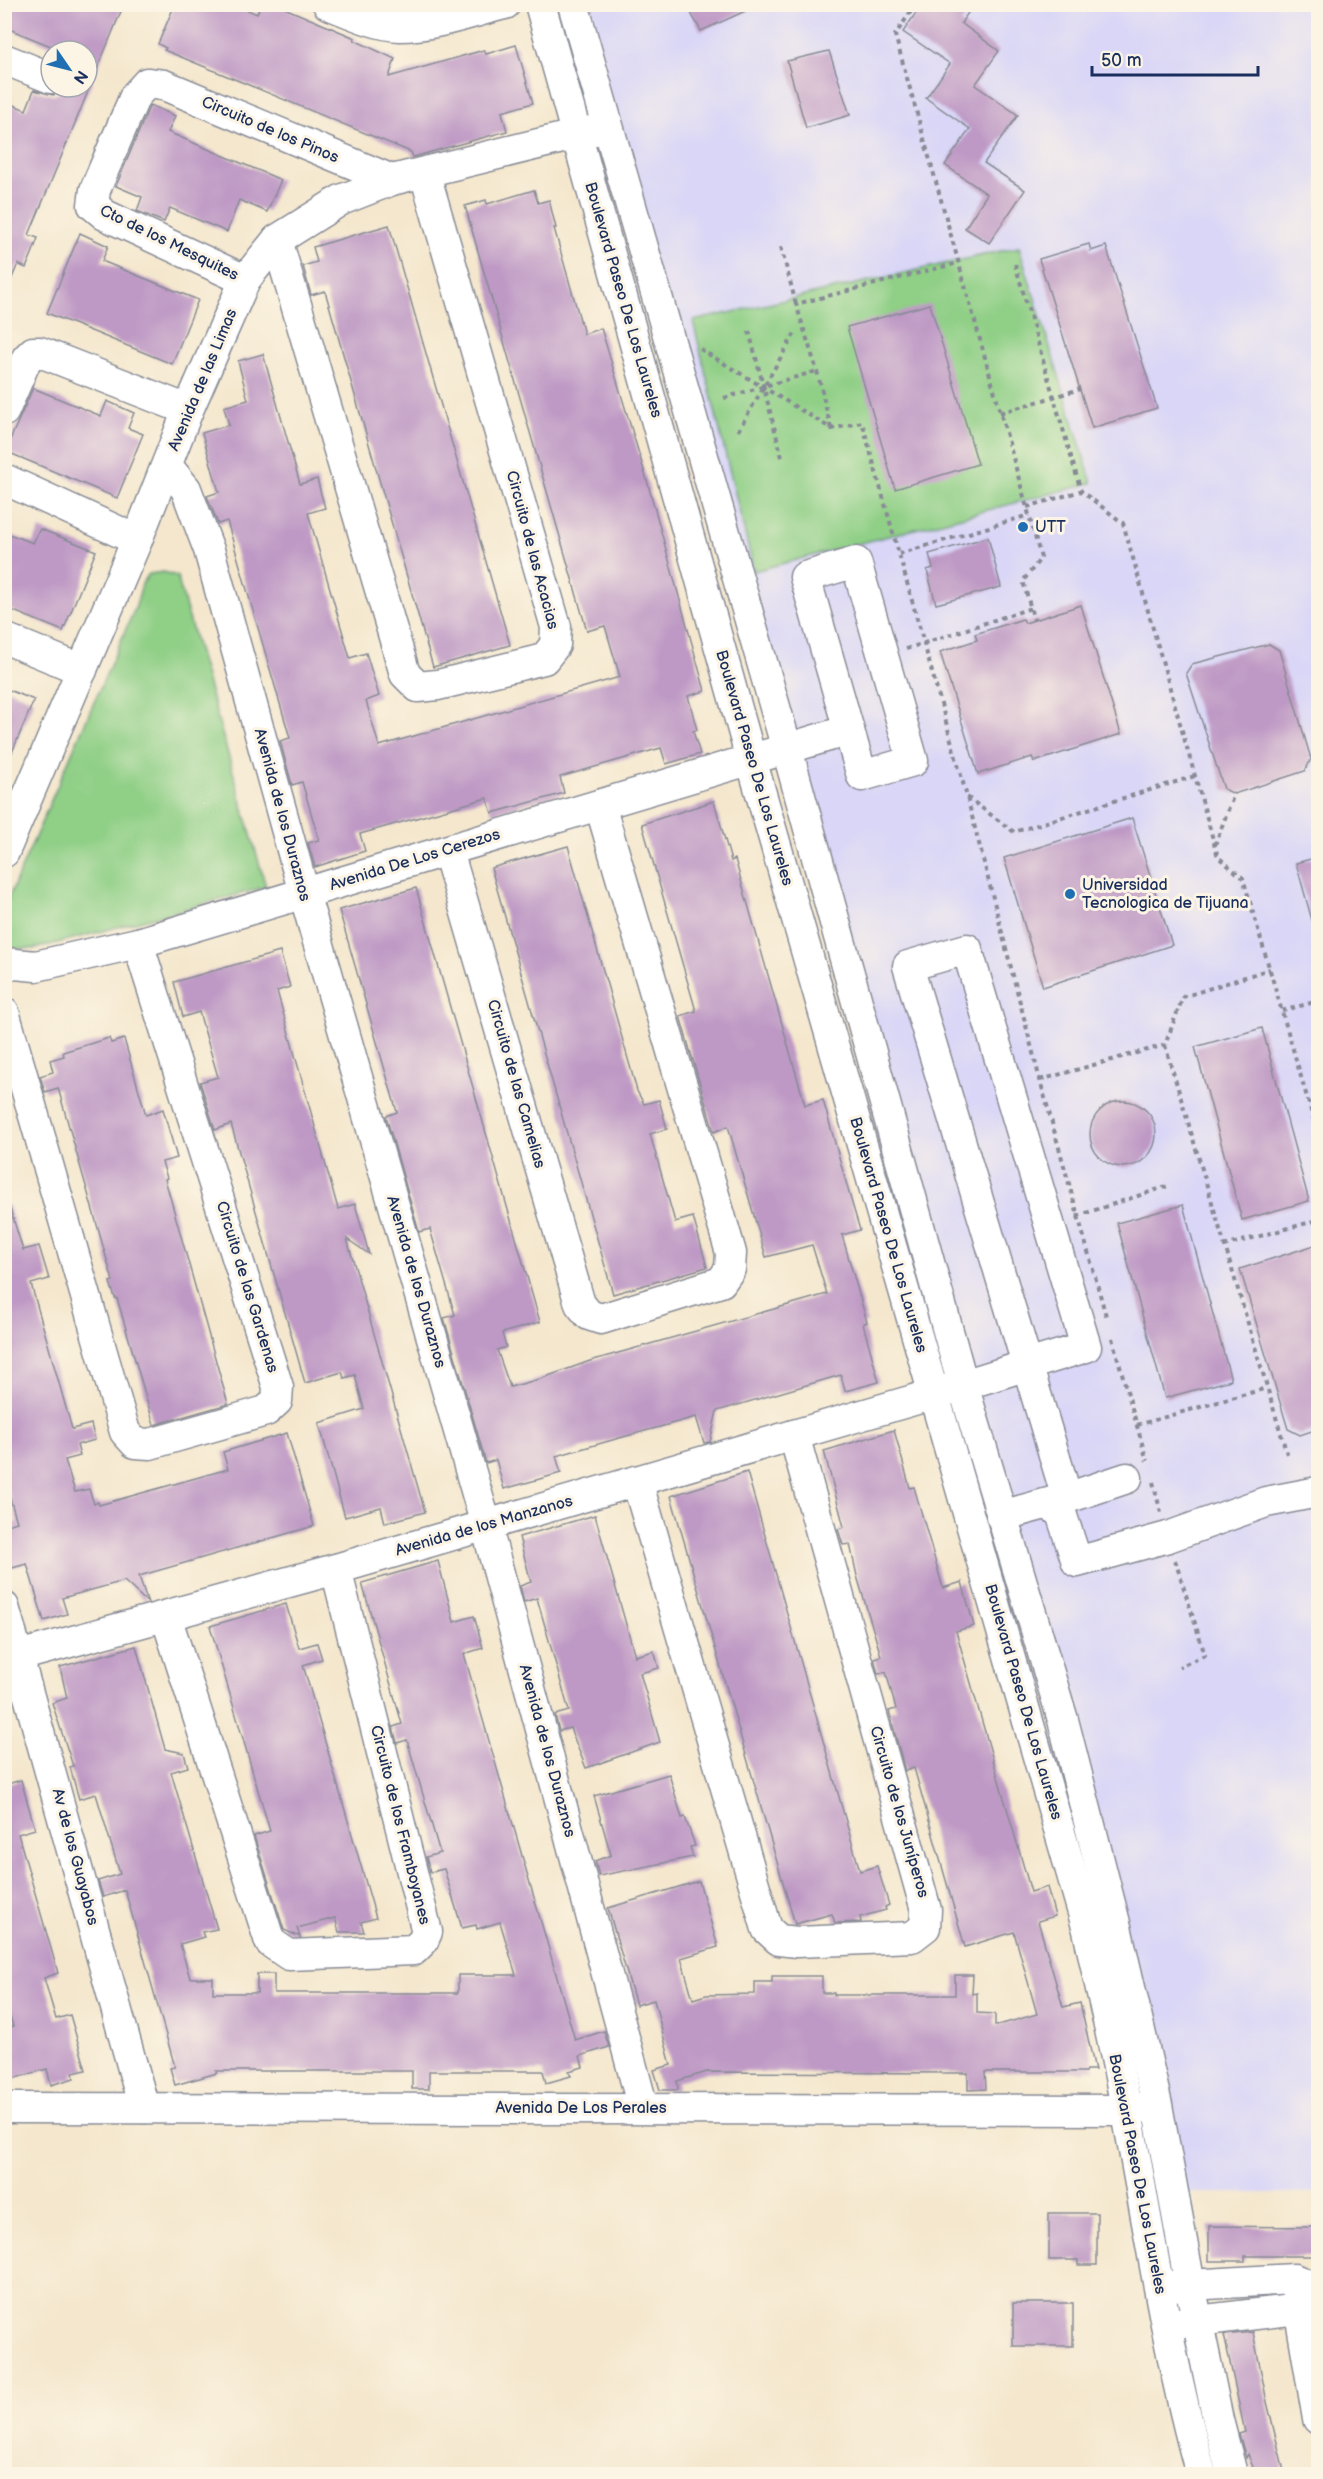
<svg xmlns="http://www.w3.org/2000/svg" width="1323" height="2479" viewBox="0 0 1323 2479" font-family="'Balsamiq Sans',sans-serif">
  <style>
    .built { fill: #d9d6f7 }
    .green { fill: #8fcf86; stroke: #557f72; stroke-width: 1.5 }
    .building { fill: #be99c5 }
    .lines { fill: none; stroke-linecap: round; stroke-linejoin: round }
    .minor-casing { stroke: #888b96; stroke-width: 33 }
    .path { stroke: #888b96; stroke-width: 4; stroke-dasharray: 4.5 4.5; stroke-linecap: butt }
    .minor { stroke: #fff; stroke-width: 30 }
    .poi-dot { fill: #1f6fb2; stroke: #fcf5e5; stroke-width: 2 }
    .labels { text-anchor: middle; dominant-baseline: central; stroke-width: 6; stroke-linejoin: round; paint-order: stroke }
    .street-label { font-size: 16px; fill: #1b2f5e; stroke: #fcf5e5 }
    .poi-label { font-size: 16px; fill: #1b2f5e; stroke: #fcf5e5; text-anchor: start }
  </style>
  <rect width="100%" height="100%" fill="#fcf5e5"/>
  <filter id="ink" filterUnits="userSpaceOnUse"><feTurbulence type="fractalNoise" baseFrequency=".0167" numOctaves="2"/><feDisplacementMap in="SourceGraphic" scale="12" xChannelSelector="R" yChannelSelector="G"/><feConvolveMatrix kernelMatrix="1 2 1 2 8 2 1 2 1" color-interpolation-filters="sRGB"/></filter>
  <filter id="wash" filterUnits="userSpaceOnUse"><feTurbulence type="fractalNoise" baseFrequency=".008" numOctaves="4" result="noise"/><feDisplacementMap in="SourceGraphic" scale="24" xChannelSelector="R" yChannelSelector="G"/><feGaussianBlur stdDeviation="1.35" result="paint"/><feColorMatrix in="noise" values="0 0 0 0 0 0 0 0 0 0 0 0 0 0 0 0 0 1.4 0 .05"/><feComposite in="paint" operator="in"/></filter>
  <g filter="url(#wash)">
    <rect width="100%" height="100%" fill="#f4e7cd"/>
    <polygon class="built" points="569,5 1318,5 1318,2193 1163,2193 1050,1701"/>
    <g class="green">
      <polygon points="1019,247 1092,483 754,571 693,321"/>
      <polygon points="164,572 177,576 266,887 73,939 33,949 10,948 5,942 5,906 136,606 142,584 149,574"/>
    </g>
    <g id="blocks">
      <g class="building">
        <polygon points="4,4 124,4 29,235 38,238 32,254 26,268 18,264 5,294 4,101 26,110 34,90 53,95 61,92 65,87 87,87 87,51 63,51 4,27"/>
        <polygon points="175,4 234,4 257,14 261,4 275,4 355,38 354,40 395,59 389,77 484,50 486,54 516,45 533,103 502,112 507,131 413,157 411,152 164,50 166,48 158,44"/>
        <polygon points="686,4 761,4 701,31"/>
        <polygon points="922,4 974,4 961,23 999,51 975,85 1018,115 984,163 1025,190 989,243 965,228 987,194 945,165 970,129 926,98 950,64 903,32"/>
        <polygon points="829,51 850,115 806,128 787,61"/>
        <polygon points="150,105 175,116 168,132 281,180 267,212 239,200 227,232 170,208 164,222 137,211 142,197 116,186"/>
        <polygon points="534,190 538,203 549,200 556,228 554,228 584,334 601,328 646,477 705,691 688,696 697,730 693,731 700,754 666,764 661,748 560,777 564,793 550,797 492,813 487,798 360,834 365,851 315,867 308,843 319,840 302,782 292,785 280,741 290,738 227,521 218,524 207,496 219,492 202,433 229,425 224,407 248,400 238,361 263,354 300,484 317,479 321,494 325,508 308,513 350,658 366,653 379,696 366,701 379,746 620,677 605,626 587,631 465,206 486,200 487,204"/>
        <polygon points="389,225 510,645 433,667 325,291 311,295 303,266 317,262 313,247"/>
        <polygon points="80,233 108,246 102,261 198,300 172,364 47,313"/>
        <polygon points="1089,244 1091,251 1106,246 1157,408 1092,428 1039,259"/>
        <polygon points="930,304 978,464 895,489 847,327"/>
        <polygon points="33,388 101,416 107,401 134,413 128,428 143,434 117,498 5,451"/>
        <polygon points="40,529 96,551 63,631 4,607 4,532 33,543"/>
        <polygon points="988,537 1001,587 936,604 927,570 933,568 929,554"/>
        <polygon points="1081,605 1121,734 1034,762 1032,757 978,774 940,652 977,640 975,634 1023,619 1025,623"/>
        <polygon points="1269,644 1279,650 1311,759 1305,771 1234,794 1224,789 1186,673 1192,664"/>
        <polygon points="4,688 34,700 5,769 4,769"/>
        <polygon points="714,801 731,861 735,859 805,1105 823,1100 851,1200 860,1230 842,1235 867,1322 863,1324 879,1382 845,1391 841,1375 717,1411 710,1442 704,1443 696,1417 623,1437 556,1456 561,1473 504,1489 496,1460 486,1463 444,1318 455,1315 430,1229 419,1232 386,1116 397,1112 339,910 416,888 540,1322 502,1333 506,1347 497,1350 510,1387 540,1379 590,1361 827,1294 812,1245 766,1257 728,1126 714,1132 680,1016 696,1011 642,824"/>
        <polygon points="1132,818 1172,945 1043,987 1004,858"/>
        <polygon points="568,846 637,1091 644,1104 659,1100 663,1114 667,1129 650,1134 675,1222 693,1217 707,1267 613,1294 491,868"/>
        <polygon points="1318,857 1318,923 1313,924 1296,863"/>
        <polygon points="280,952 290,987 277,991 338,1209 355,1204 369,1254 347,1239 425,1512 385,1523 381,1507 345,1517 319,1423 364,1409 355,1375 344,1378 342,1372 305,1383 231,1124 215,1130 200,1082 218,1077 199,1012 183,1017 174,982"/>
        <polygon points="1262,1028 1309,1201 1242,1220 1195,1047"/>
        <polygon points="109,1038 111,1043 124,1039 146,1115 163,1109 177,1158 162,1162 167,1178 165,1179 228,1404 154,1425 117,1298 115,1298 110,1282 113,1281 58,1088 45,1092 40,1076 53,1072 50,1060 64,1056 63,1052"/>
        <circle cx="1123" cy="1134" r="33"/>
        <polygon points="9,1205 23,1250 39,1246 49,1279 31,1284 72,1429 91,1424 95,1440 77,1445 80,1456 65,1460 75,1492 89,1489 94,1504 98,1502 99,1505 228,1469 223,1452 287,1433 314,1526 139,1576 148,1603 124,1581 62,1598 67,1614 44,1621 27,1564 12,1568 4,1541 4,1526 17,1522 4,1478 4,1206"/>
        <polygon points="1183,1205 1231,1380 1165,1398 1117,1223"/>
        <polygon points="1318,1244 1318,1429 1300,1435 1288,1429 1240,1269"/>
        <polygon points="894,1430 910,1488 914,1487 943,1588 962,1582 974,1626 956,1631 1031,1892 1047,1887 1055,1916 1038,1921 1063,2007 1080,2003 1095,2070 1086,2070 1085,2072 985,2072 986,2089 968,2090 968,2073 707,2072 677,2081 678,2090 660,2090 654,2070 671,2065 654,2000 636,2005 608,1908 699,1881 718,1947 681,1958 693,1999 706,1995 755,1994 755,1982 772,1982 772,1976 822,1976 822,1993 834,1993 834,1995 955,1995 955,1975 973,1975 972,1994 977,1993 977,2013 995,2014 995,2026 1037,2014 1014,1932 965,1947 914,1768 905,1771 889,1711 896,1709 886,1672 878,1674 874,1658 881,1656 857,1576 850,1544 843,1545 838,1529 844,1527 824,1451"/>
        <polygon points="747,1472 860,1871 877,1866 889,1905 885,1907 886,1910 860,1917 861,1922 835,1923 832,1914 795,1924 671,1496"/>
        <polygon points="595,1515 635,1656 654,1651 659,1668 640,1673 660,1742 586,1768 570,1728 559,1731 555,1715 569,1711 537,1598 524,1602 520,1586 531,1582 519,1537"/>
        <polygon points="438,1561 454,1622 474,1616 483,1648 464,1654 575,2040 604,2031 609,2047 580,2056 583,2067 569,2071 571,2076 546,2083 543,2071 429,2071 429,2089 412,2089 412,2071 216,2071 217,2073 175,2085 170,2068 175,2067 125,1890 103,1897 98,1881 120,1874 96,1794 79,1799 70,1767 73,1766 52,1703 67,1698 60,1667 136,1646 165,1749 184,1753 188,1767 171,1772 217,1929 202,1932 204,1937 180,1944 190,1978 213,1978 213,1993 257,1993 257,1974 274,1974 274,1993 458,1993 458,1975 516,1975 500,1922 477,1929 476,1925 462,1928 444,1869 430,1872 426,1857 440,1853 407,1740 397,1743 393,1727 402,1724 362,1583"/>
        <polygon points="286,1604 299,1648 317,1643 322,1659 303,1665 376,1918 361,1922 364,1932 339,1932 335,1918 297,1928 300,1937 284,1930 254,1836 270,1831 210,1626"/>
        <polygon points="669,1774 682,1818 685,1817 695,1846 690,1847 693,1857 599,1876 595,1861 611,1855 594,1796"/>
        <polygon points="21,1780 35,1829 18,1834 58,1973 44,1978 56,2019 70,2015 86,2070 73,2073 74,2078 51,2085 47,2069 8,2080 4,2067 4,2034 10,2032 9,2028 13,2026 4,1998 4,1932 7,1931 4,1924 4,1785"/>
        <polygon points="1049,2213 1097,2213 1097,2265 1078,2265 1078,2260 1049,2260"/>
        <polygon points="1209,2226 1318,2227 1318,2256 1245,2256 1245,2261 1209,2261"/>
        <rect x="1013" y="2303" width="60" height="43"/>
        <polygon points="1253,2332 1267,2402 1285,2475 1256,2475 1248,2454 1246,2458 1239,2434 1245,2432 1224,2335"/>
      </g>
    </g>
  </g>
  <g filter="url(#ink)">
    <use href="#blocks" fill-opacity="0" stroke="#888b96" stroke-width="1.5"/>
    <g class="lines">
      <g class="minor-casing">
        <g id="minor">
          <path d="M 328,4 C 351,13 376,25 400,26 C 435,26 471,12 505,4"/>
          <path d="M 540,4 L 751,759 L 1088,1930 C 1101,1991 1116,2052 1127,2113 C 1150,2234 1168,2356 1201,2474"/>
          <polyline points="573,4 787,749 963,1385 1063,1720 1116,1927 1157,2105 1190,2285 1218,2420 1232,2474"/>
          <polyline points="4,59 51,78"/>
          <polyline points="277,240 405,674 418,687 438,685 544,659 555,645 556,627 425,174"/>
          <polyline points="245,280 105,215 93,205 95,190 135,96 147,83 164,85 392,180"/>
          <polyline points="4,411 27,358 33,352 40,352 188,410"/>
          <polyline points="167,466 186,489 209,550 304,893 486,1525 643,2108"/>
          <polyline points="4,479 137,540"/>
          <polygon points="856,562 913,761 862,776 805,577"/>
          <polyline points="4,638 82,670"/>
          <polyline points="448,851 580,1304 589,1315 601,1319 721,1282 730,1269 731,1253 600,805"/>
          <polyline points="4,852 137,540 188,410 245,280 277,240 341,200 392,180 595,130"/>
          <polyline points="4,963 36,966 138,943 849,730"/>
          <polyline points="4,1012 125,1432 135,1443 150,1444 266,1411 277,1401 278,1387 138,943"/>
          <polyline points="637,1481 767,1929 779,1940 797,1942 912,1937 925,1927 926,1910 794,1435"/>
          <polyline points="1048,1504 1061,1513 1077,1562 1168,1537 1266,1502 1318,1492"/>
          <polyline points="1001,1516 1067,1498 1127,1478"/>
          <polyline points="4,1607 144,2108"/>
          <polyline points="166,1616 270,1942 289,1955 414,1950 423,1941 427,1932 336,1569"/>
          <path d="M 4,1660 L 336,1569 L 934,1394 L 1086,1347 L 967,949 L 908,966 C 962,1144 1014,1321 1067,1498"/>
          <polyline points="4,2108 1127,2110 1146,2107"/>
          <polyline points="1171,2286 1294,2279 1318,2289"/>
          <polyline points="1296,2289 1318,2419"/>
          <polyline points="1180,2323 1299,2309 1318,2293"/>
        </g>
      </g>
      <g class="path">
        <polyline points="916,4 895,35 1041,558 1023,581 1034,620"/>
        <polyline points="781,247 796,304"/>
        <polyline points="1015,264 1081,491 1123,523 1218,857 1243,878 1318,1135"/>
        <polyline points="749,331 783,461"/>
        <polyline points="700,349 832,429 862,422 967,797 1040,1080 1106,1316"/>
        <polyline points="724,398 817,371"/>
        <polyline points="1000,413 1080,389"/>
        <polyline points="831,428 817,371 796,304 958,263"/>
        <polyline points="738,431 795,333"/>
        <polyline points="1027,507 1081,491"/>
        <polyline points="899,554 1029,515"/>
        <polyline points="906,649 1031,608"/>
        <polyline points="967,797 1014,832 1195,776"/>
        <polyline points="1215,845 1234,794"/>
        <polyline points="1282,1011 1318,1001"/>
        <polyline points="1165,1045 1287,1454"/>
        <polyline points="1040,1080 1165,1045 1183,997 1270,969"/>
        <polyline points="1077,1216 1171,1185"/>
        <polyline points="1224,1246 1318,1220"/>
        <polyline points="1112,1338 1147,1461"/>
        <polyline points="1137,1425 1267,1388"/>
        <polyline points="1153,1482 1161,1513"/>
        <polyline points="1175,1560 1205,1655 1179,1667"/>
      </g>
      <use href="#minor" class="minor"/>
    </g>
  </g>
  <g class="poi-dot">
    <circle cx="1023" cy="527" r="6"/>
    <circle cx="1070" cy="894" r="6"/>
  </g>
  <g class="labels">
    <g class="street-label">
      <text transform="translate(270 130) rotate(23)">Circuito de los Pinos</text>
      <text transform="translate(169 243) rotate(26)">Cto de los Mesquites</text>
      <text transform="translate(623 300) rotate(74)">Boulevard Paseo De Los Laureles</text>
      <text transform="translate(203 380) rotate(-67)">Avenida de las Limas</text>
      <text transform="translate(532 550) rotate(75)">Circuito de las Acacias</text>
      <text transform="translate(754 768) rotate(74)">Boulevard Paseo De Los Laureles</text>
      <text transform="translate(282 815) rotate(75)">Avenida de los Duraznos</text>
      <text transform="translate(415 860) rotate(-17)">Avenida De Los Cerezos</text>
      <text transform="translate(516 1084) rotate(74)">Circuito de las Camelias</text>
      <text transform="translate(888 1235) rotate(74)">Boulevard Paseo De Los Laureles</text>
      <text transform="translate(416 1282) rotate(74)">Avenida de los Duraznos</text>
      <text transform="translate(247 1287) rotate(73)">Circuito de las Gardenas</text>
      <text transform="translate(484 1526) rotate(-16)">Avenida de los Manzanos</text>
      <text transform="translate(1023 1702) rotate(74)">Boulevard Paseo De Los Laureles</text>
      <text transform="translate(547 1751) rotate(75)">Avenida de los Duraznos</text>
      <text transform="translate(899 1812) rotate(74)">Circuito de los Juníperos</text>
      <text transform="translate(400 1825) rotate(76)">Circuito de los Framboyanes</text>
      <text transform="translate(75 1857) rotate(75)">Av de los Guayabos</text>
      <text x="581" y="2108">Avenida De Los Perales</text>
      <text transform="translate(1137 2174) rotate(79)">Boulevard Paseo De Los Laureles</text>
    </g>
    <g class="poi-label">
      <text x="1035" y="527">UTT</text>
      <text x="1082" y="885">Universidad<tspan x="1082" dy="18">Tecnologica de Tijuana</tspan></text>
    </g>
  </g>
  <rect width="1323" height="2479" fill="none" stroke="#fcf5e5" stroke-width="24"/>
  <g transform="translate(69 69) rotate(125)"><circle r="28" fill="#fcf5e5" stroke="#a2a6af" stroke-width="1.5"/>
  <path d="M0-4.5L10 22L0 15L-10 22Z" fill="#1f6fb2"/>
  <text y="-9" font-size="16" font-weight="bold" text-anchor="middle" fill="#1b2f5e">N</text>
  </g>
  <path d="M1092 66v9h166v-9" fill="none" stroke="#1b2f5e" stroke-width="3"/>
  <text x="1101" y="66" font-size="18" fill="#1b2f5e" stroke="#fcf5e5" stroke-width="4.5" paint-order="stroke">50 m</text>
</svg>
